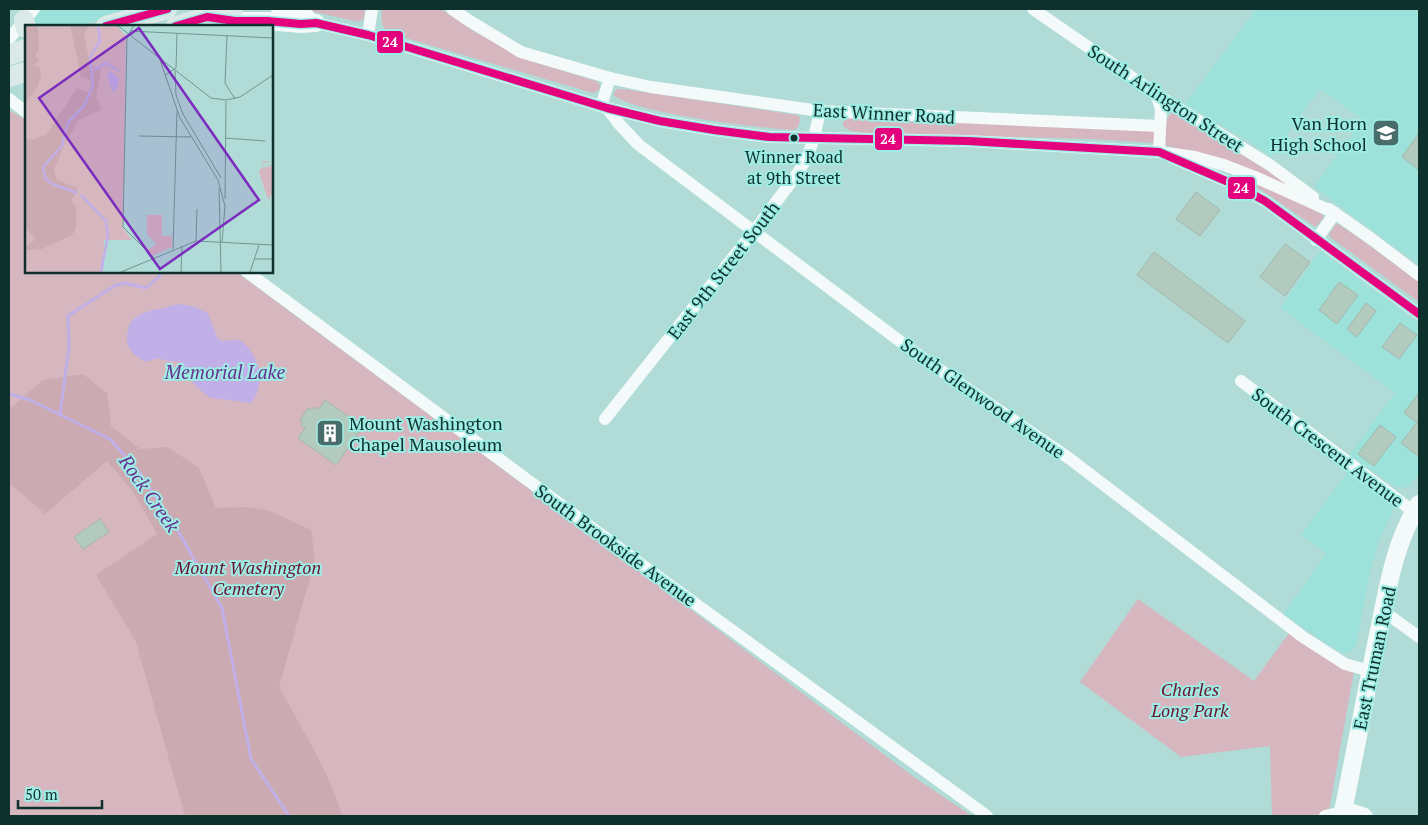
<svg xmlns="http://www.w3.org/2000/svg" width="1428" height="825" viewBox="0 0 1428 825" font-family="'PT Serif',serif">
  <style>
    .built { fill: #9de2da }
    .green { fill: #d6b7bf }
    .forest { fill: #ccaab2 }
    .water { fill: #c1b0e8 }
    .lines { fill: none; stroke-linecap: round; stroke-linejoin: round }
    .stream { stroke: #c1b0e8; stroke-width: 3 }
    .building { fill: #b3cbbf; stroke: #a1b8ac }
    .street { stroke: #f3faf9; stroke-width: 12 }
    .secondary { stroke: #f3faf9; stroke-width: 18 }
    .primary { stroke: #dbeae9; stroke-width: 20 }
    .bus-1-casing { stroke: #9eede4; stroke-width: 11 }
    .bus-1 { stroke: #e5007d; stroke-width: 8 }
    .bus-dot { fill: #0f312e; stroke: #9eede4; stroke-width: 2 }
    .labels { text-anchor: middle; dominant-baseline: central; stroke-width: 4; stroke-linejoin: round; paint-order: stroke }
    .bus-label { font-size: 17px; fill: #0f312e; stroke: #9eede4 }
    .street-label { font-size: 18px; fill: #0f312e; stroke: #9eede4 }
    .poi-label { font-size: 18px; fill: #0f312e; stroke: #9eede4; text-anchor: end }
    .park-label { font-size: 18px; font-style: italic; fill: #6b1430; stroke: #9eede4 }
    .water-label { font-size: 19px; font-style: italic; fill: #66318f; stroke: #9eede4 }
    .inset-river { fill: none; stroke: #c1b0e8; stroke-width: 2.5 }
    .inset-road { fill: none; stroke: #709793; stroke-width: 1 }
    .view { fill: #7b2cbf; fill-opacity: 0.15; stroke: #7b2cbf; stroke-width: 2.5 }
    .inset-edge { fill: none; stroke: #0f312e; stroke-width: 2.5 }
    .line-badge { stroke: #9eede4; stroke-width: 2 }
    .badge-label { font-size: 14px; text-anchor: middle; font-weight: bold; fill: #fff }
  </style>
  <rect width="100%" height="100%" fill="#b0dbd6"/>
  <g class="built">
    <polygon points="41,9 135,9 79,26 33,26 33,19"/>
    <polygon points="1256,9 1419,9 1419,265 1314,187 1363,120 1320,89 1271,156 1250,142 1185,104"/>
    <polygon points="1320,251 1419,323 1419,474 1409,486 1402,488 1394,486 1349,455 1395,393 1280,308"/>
    <polygon points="1349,470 1393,504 1392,513 1379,540 1369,577 1356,646 1348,653 1340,652 1283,614 1326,554 1301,535"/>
  </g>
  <g class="green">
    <polygon points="301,9 365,9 364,18 359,22"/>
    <path d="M 382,9 L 441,9 L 475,32 L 527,60 L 596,81 L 600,85 L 599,90 L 593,93 L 392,34 C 380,27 381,21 382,9 Z"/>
    <path d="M 617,89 L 623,89 L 790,114 L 797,115 L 800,118 L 799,125 L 796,129 L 793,130 C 766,129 625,112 613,94 Z"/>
    <polygon points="9,110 26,120 26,271 235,271 594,537 914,777 972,816 9,816"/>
    <path d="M 1172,113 L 1188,121 L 1305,194 L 1198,153 L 1167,146 L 1164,144 C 1165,133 1163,119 1172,113 Z"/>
    <path d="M 851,118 L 1152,131 L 1155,133 L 1154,143 L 1091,139 L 866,133 C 857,132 849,132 843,126 L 843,122 L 845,120 Z"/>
    <polygon points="1229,173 1287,196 1323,215 1323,218 1317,226 1314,226 1263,191"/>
    <polygon points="1338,224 1359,238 1419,282 1419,302 1330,237 1329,235 1335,225"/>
    <polygon points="1138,599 1254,681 1292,629 1355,666 1328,816 1272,816 1270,746 1181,757 1080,682"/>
  </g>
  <path class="forest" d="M 83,374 L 107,393 L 111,426 L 140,449 L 168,447 L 199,468 L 216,508 L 246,507 L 270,511 L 311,530 L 315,560 L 279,687 C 302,729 329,771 342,816 L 185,816 L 136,642 L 96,575 L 157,534 L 134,493 L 107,461 L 45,514 L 9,483 L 9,407 L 11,408 L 43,380 Z"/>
  <path class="water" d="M 178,304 L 195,307 L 208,313 L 217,337 L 222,341 C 226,341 233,339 237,340 C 243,341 246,345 249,349 C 262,365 264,387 251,403 L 211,398 L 201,391 L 183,372 L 180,362 L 167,361 L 157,358 L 147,362 C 138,359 128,351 127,341 C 125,308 155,312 178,304 Z"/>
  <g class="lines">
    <g class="stream">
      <polyline points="9,394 30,400 110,439 139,472 178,531 222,608 251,759 289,816"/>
      <polyline points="60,415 69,346 68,316 114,286 125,283 146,288 163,273"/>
    </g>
  </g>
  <g class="building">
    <polygon points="1419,133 1419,170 1402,157"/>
    <polygon points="1196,192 1220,210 1200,236 1176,219"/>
    <polygon points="1285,244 1310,262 1285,296 1260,277"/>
    <polygon points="1154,252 1245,321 1228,343 1137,275"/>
    <polygon points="1339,282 1358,295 1337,324 1319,310"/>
    <polygon points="1366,303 1376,311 1357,337 1347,329"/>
    <polygon points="1400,323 1417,335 1399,359 1382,347"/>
    <polygon points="1418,394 1419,395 1419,424 1404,413"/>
    <polygon points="325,400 363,427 336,465 298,438 305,428 301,425 303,422 300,420 308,408 311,410 314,407 318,410"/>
    <polygon points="1417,422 1419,424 1419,457 1401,443"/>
    <polygon points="1380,425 1396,437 1374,466 1358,454"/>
    <polygon points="100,519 109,532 83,549 74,537"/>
  </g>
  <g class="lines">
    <g class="street">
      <polyline points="452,9 468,20 521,52 610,78 651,87 820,111 1160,126"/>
      <polyline points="1033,9 1156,94 1270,165 1313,197"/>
      <polyline points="316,23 368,35 607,108 660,121 714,130 769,137 968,141 1159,152 1195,157 1224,165 1255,177 1335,213"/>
      <polyline points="368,35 372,9"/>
      <polyline points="9,39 34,9"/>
      <polyline points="1156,94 1161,109 1159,152"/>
      <polyline points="9,99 26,112"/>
      <polyline points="601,106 610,78"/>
      <polyline points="607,108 620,125 639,145 917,354 1070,459 1303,637 1345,664 1370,671"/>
      <polyline points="1173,158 1233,184 1265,201 1419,314"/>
      <polyline points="1329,209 1373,240 1419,275"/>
      <polyline points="1316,240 1335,213"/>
      <polyline points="246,271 630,556 987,816"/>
      <polyline points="1241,381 1414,512"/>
      <polyline points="605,419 754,231 798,173 808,155 814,138 820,111"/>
      <polyline points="1383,611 1419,637"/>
      <polyline points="1344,807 1365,814 1367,816"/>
      <polyline points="1325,816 1343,812"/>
    </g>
    <g class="secondary">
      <polyline points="280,9 295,13 307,18"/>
      <polyline points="208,17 235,21 267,21 301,24 316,23"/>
      <path d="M 1342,816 C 1355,754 1366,692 1379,630 C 1388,587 1395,541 1419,504"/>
    </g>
    <g class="primary">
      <polyline points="24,20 26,28"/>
      <polyline points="106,26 167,9"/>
      <polyline points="176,26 233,9"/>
      <polyline points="9,55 26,49"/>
      <polyline points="9,77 26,72"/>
    </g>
    <g class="bus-1-casing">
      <g id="bus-1">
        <polyline points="106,26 167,9"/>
        <polyline points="176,26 207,17 235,21 267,21 301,24 316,23 368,35 607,108 660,121 714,130 769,137 968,141 1159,152 1233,184 1265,201 1419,314"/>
      </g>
    </g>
    <use href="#bus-1" class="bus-1"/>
  </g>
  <defs>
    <g id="school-square" transform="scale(1.4375)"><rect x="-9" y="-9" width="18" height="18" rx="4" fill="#476c69" stroke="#9eede4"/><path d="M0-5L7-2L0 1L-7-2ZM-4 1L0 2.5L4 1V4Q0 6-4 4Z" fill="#fff"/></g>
    <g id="building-square" transform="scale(1.4375)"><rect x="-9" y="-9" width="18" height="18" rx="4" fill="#476c69" stroke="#9eede4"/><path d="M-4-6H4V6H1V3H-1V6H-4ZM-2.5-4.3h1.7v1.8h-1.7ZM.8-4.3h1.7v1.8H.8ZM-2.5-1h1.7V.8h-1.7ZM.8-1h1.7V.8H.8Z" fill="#fff"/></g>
  </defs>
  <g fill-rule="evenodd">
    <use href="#school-square" x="1386" y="133"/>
    <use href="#building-square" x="330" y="433"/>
  </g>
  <circle class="bus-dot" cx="794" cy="138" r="4.5"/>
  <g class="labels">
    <g class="bus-label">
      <text x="794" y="156">Winner Road<tspan x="794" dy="21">at 9th Street</tspan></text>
    </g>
    <g class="street-label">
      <text transform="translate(1166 98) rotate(33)">South Arlington Street</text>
      <text transform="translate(884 113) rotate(3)">East Winner Road</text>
      <text transform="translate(723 270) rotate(-52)">East 9th Street South</text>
      <text transform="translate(983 398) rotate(35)">South Glenwood Avenue</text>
      <text transform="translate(1328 447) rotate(37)">South Crescent Avenue</text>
      <text transform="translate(616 545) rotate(36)">South Brookside Avenue</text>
      <text transform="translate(1374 658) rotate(-78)">East Truman Road</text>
    </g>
    <g class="poi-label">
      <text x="1367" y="123">Van Horn<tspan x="1367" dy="21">High School</tspan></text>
      <text x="349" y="423" text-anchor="start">Mount Washington<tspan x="349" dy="21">Chapel Mausoleum</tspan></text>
    </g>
    <g class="park-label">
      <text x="248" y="567">Mount Washington<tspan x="248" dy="21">Cemetery</tspan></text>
      <text x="1190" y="689">Charles<tspan x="1190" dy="21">Long Park</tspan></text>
    </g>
    <g class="water-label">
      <text x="225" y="371">Memorial Lake</text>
      <text transform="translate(150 493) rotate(55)">Rock Creek</text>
    </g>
  </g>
  <g transform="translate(25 25)">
    <rect width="248" height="248" fill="#b0dbd6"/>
    <path d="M 14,0 L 91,0 L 101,11 L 98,203 L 107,215 L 79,215 L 78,247 L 0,247 L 0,4 L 14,5 ZM 238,136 L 247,136 L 238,138 L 235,144 L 247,139 L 247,140 L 235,145 L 247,141 L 247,170 L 244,172 L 247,177 L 242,172 L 234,147 ZM 122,190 L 137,190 L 137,211 L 147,211 L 147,222 L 127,231 L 121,226 L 131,219 L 122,209 Z" fill="#d6b7bf"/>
    <path d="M 0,0 L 13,0 L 14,26 L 10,30 L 14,36 L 7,41 L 15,42 L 16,50 L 13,61 L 0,78 ZM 45,0 L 65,0 L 59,9 L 65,39 L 76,45 L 71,72 L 76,85 L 54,95 L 40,118 L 29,145 L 32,155 L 53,163 L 46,176 L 51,181 L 51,203 L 47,210 L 17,224 L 0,225 L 0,222 L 11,214 L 0,203 L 0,113 L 6,115 L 21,110 L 52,63 L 63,67 L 67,55 L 56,52 Z" fill="#ccaab2"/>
    <path d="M 86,46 L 94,54 L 92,64 L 88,67 L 82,50 Z" fill="#c1b0e8"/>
    <path class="inset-river" d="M 69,45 L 81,38 L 94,46M 52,168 L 27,159 L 21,154 L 18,142 L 37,121 L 43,97 L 59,81 L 68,60 L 65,32 L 75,16 L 73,0M 56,170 L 81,196 L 83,210 L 76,247"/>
    <path class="inset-road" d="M 92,0 L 186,73 L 201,75 L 215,72 L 248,50M 109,0 L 102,12 L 98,202 L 129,233M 105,6 L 248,13M 202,10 L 200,58 L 210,74M 135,35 L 155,93 L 193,155 L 200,181M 150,46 L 151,70 L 158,89 L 196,153M 140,50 L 151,43 L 152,8M 114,111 L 166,112M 200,113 L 240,116M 194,163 L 196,247M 200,174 L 201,76M 171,216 L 172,184M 197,217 L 200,181M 148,224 L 152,86M 230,234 L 248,234M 96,247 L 171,216 L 248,220M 156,247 L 157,221M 225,247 L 234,220"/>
    <path class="view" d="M 114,3 L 234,175 L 135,244 L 14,73 Z"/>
    <rect width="248" height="248" class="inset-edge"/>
  </g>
  <g class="line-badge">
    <rect x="376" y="30" width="28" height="24" rx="5" fill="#e5007d"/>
    <rect x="874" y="127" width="29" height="24" rx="5" fill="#e5007d"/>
    <rect x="1227" y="176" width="29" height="24" rx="5" fill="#e5007d"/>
  </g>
  <g class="badge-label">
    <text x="390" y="47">24</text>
    <text x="888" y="144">24</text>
    <text x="1241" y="193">24</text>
  </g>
  <rect width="1428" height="825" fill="none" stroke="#0f312e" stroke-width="20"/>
  <path d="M18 800v8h84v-8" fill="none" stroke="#0f312e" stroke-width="2.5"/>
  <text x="25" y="800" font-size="15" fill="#0f312e" stroke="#9eede4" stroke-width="4" paint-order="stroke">50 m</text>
</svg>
